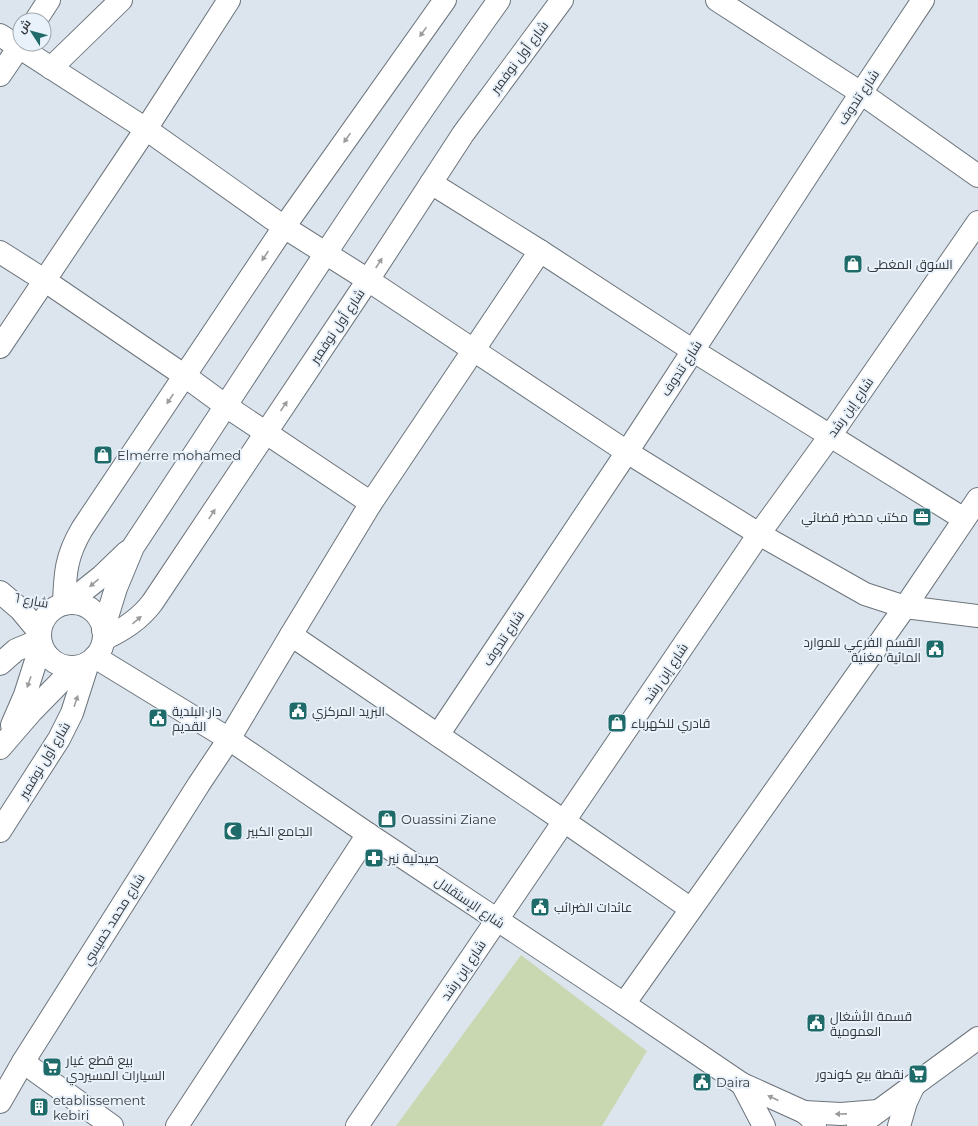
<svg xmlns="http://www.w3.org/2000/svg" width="978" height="1126" viewBox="0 0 978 1126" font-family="Montserrat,Cairo,sans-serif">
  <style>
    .green { fill: #cad8b2 }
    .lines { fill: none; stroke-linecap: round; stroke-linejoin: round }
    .minor-casing { stroke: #6c747c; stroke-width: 24 }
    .major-casing { stroke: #6c747c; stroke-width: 24 }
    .minor { stroke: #fff; stroke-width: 22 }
    .major { stroke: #fff; stroke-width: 22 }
    .oneway { fill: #9a9c9e }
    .labels { text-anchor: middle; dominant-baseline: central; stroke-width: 4; stroke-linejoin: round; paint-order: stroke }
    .street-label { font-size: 13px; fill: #35393c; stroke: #e9f2fb }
    .poi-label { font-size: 13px; fill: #35393c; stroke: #e9f2fb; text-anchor: start }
  </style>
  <rect width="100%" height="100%" fill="#dce5ed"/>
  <polygon class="green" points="521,955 647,1051 602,1126 396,1126"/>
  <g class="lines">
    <g class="minor-casing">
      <g id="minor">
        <polyline points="717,0 861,93 978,176"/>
        <polyline points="36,20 49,0"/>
        <polyline points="0,35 146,129 284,227 368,280 627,452 759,534 865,594 905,607 978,616"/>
        <polyline points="51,68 121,0"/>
        <polyline points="0,75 21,44"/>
        <polyline points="431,183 540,251 692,350 964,519"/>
        <polyline points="0,252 44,280 185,376 226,406 371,503"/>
        <polyline points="0,347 146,129 229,0"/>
        <polyline points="0,592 20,609 40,633"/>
        <polyline points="68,603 102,576 127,552"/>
        <circle cx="72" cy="635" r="32"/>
        <path d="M 64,604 C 65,573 66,556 82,529 L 284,227 L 445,0"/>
        <path d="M 103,630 L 116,588 L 133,547 C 254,364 371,179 499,0"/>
        <polyline points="291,635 564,821 691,909"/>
        <path d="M 104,639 C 123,630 139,620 152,603 L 368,280 L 463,134 L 562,0"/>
        <polyline points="95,657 229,739 368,834 624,1004 742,1084 804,1112 811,1118 815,1126"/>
        <polyline points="0,664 16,650 40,640"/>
        <polyline points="12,725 25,695 41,645"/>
        <polyline points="438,735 627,452 861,93 923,0"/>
        <polyline points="0,748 32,711 75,667"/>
        <polyline points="0,831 59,739 72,713 88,663"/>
        <polyline points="624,1004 905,607 978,499"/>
        <polyline points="23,1062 112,1126"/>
        <polyline points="742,1084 764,1126"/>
        <polyline points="0,1102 23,1062 199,784 229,739 291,635 371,503 540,251"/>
        <polyline points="177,1126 368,834"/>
        <polyline points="357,1126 759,534 830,436 978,222"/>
      </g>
    </g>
    <g class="major-casing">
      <g id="major">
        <polyline points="804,1112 841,1114 878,1111"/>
        <polyline points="858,1126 978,1038"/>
        <polyline points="899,1126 906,1102 914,1085"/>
      </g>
    </g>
    <use href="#minor" class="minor"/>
    <use href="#major" class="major"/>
  </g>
  <defs><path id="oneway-solid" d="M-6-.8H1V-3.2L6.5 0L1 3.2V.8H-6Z"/></defs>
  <g class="oneway">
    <use href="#oneway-solid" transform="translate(423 32) rotate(125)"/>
    <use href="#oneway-solid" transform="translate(347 138) rotate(125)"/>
    <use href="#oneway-solid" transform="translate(265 256) rotate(124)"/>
    <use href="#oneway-solid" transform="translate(379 263) rotate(-57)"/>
    <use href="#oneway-solid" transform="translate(170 399) rotate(124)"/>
    <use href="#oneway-solid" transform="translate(284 406) rotate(-56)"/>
    <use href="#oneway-solid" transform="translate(212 514) rotate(-57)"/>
    <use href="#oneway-solid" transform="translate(94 583) rotate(140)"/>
    <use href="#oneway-solid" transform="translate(137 620) rotate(-41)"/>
    <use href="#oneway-solid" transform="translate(29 682) rotate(109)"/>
    <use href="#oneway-solid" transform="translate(76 701) rotate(-71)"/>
    <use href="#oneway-solid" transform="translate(773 1098) rotate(-155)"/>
    <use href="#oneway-solid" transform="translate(841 1114) rotate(179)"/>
  </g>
  <defs>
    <g id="shop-square" transform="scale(1)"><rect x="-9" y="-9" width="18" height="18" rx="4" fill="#1f6b6a" stroke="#e9f2fb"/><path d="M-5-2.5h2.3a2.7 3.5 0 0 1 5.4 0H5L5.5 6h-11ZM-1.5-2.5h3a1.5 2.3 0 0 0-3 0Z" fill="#fff"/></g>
    <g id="office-square" transform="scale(1)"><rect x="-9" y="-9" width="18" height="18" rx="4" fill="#1f6b6a" stroke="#e9f2fb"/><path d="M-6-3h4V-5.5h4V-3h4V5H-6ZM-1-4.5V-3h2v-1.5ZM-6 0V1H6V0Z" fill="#fff"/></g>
    <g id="civic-square" transform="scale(1)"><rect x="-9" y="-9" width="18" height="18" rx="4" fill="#1f6b6a" stroke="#e9f2fb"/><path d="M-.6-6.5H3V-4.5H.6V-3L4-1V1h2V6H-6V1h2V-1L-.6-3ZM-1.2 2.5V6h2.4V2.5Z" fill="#fff"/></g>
    <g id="mosque-square" transform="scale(1)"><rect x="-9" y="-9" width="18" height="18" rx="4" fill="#1f6b6a" stroke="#e9f2fb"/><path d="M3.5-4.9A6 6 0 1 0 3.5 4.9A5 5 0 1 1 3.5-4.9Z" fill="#fff"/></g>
    <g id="pharmacy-square" transform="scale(1)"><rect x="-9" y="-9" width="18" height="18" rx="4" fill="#1f6b6a" stroke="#e9f2fb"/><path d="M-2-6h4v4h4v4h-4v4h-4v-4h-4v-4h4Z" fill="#fff"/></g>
    <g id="supermarket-square" transform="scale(1)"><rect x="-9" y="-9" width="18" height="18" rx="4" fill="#1f6b6a" stroke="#e9f2fb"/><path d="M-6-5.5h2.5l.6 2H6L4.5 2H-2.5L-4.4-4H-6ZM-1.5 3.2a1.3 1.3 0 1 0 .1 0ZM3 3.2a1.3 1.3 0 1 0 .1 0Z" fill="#fff"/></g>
    <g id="building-square" transform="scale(1)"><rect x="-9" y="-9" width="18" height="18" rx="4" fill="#1f6b6a" stroke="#e9f2fb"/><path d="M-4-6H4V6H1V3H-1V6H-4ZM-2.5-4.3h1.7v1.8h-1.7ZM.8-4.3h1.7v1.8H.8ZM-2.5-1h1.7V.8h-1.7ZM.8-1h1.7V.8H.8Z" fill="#fff"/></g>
  </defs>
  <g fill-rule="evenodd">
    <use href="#shop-square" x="853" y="264"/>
    <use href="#shop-square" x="103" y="455"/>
    <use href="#office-square" x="922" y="517"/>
    <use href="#civic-square" x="935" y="649"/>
    <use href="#civic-square" x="298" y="711"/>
    <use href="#civic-square" x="158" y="718"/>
    <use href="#shop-square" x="617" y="723"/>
    <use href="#shop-square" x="387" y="819"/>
    <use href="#mosque-square" x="233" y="831"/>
    <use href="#pharmacy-square" x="374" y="858"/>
    <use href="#civic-square" x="540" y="907"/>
    <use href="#civic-square" x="816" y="1023"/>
    <use href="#supermarket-square" x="52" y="1067"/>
    <use href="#supermarket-square" x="918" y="1074"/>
    <use href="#civic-square" x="702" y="1082"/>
    <use href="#building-square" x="39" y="1107"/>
  </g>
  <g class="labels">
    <g class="street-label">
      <text transform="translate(519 57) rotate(-53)">شارع أول نوفمبر</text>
      <text transform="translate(858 97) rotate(-56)">شارع تندوف</text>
      <text transform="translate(337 326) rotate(-56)">شارع أول نوفمبر</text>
      <text transform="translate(681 368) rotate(-57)">شارع تندوف</text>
      <text transform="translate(850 407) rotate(-55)">شارع إبن رشد</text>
      <text transform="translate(32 600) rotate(10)">شارع 1</text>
      <text transform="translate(503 638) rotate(-56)">شارع تندوف</text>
      <text transform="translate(665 673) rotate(-56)">شارع إبن رشد</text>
      <text transform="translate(44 760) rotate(-59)">شارع أول نوفمبر</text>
      <text transform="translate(470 902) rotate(34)">شارع الإستقلال</text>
      <text transform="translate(113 919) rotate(-58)">شارع محمد خميسي</text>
      <text transform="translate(463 970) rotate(-56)">شارع إبن رشد</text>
    </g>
    <g class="poi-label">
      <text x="867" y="264">السوق المغطى</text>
      <text x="117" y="455">Elmerre mohamed</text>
      <text x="908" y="517" text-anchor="end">مكتب محضر قضائي</text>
      <text x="921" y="642" text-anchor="end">القسم الفرعي للموارد<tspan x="921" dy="15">المائية مغنية</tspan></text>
      <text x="172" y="711">دار البلدية<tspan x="172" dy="15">القديم</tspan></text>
      <text x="312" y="711">البريد المركزي</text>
      <text x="631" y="723">قادري للكهرباء</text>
      <text x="401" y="819">Ouassini Ziane</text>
      <text x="247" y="831">الجامع الكبير</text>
      <text x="388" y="858">صيدلية نير</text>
      <text x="554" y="907">عائدات الضرائب</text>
      <text x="830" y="1016">قسمة الأشغال<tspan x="830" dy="15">العمومية</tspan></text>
      <text x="66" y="1060">بيع قطع غيار<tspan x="66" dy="15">السيارات المسيردي</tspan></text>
      <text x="904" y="1074" text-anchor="end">نقطة بيع كوندور</text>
      <text x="716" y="1082">Daira</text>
      <text x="53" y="1100">etablissement<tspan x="53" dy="15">kebiri</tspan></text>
    </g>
  </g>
  <g transform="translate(32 32) rotate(306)"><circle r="19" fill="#e9f2fb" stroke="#a1a8af"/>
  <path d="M0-3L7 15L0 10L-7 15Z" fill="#1f6b6a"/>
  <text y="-6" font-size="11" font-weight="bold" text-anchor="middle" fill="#35393c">ش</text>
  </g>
</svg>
